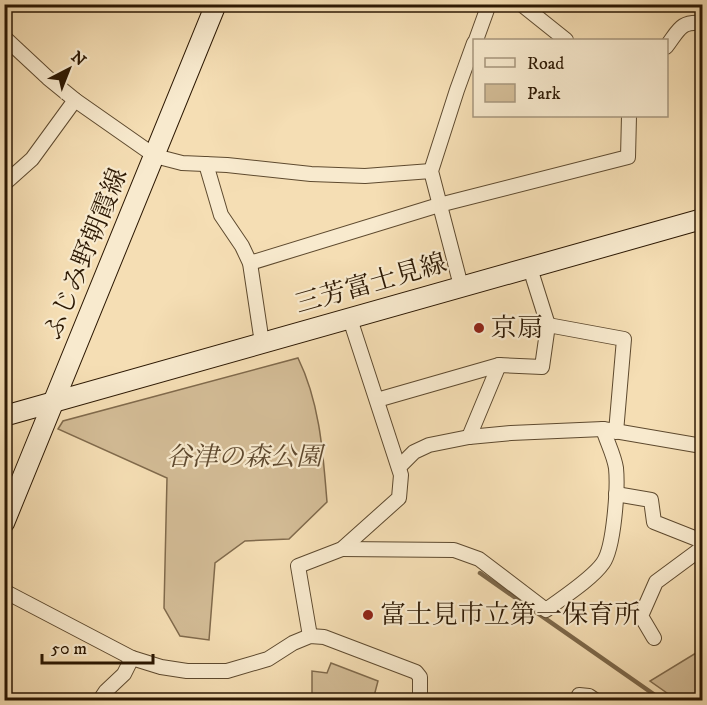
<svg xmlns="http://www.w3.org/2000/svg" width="707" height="705" viewBox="0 0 707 705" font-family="'IM FELL DW Pica','Noto Serif JP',serif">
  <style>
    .green { fill: #d3bc96; stroke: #806a4c; stroke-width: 1.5 }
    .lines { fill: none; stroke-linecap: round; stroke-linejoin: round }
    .stream { stroke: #7c6749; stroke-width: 4.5 }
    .minor-casing { stroke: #5e4a2f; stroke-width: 16 }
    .secondary-casing { stroke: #2c1803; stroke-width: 22 }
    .minor { stroke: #f8eace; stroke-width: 14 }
    .secondary { stroke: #f8eace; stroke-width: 20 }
    .poi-dot { fill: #8f2418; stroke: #f8eace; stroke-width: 2 }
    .labels { text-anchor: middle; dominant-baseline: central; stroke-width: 4.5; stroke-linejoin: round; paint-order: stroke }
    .street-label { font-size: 26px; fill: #2c1803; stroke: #f8eace }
    .poi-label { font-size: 26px; fill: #2c1803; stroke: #f8eace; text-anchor: start }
    .park-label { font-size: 26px; font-style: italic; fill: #5e492f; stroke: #f8eace }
  </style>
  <rect width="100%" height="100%" fill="#f5deb4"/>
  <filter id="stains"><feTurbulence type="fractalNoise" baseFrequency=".00333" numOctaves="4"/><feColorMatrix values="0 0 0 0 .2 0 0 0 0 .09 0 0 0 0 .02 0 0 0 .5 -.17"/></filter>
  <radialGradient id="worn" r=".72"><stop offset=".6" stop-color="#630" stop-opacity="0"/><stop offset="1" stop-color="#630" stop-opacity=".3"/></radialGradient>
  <g class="green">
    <path d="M 298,358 C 320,403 323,453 327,502 L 289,539 L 245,541 L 215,563 L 209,640 L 180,636 L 164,608 L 167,478 L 58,429 L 63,421 Z"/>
    <polygon points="702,651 702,700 677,700 650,681 696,653"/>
    <polygon points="331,663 378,681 373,700 312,700 312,671 327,673"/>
  </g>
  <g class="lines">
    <polyline class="stream" points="480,573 662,700"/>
    <g class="minor-casing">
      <g id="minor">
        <polyline points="521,4 566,40"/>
        <polyline points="4,37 48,78 75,100 155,156 182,163 227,165 311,174 365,176 431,171"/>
        <polyline points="476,40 489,4"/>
        <path d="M 666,47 C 679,30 680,21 702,23"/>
        <polyline points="206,164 221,215 242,246 250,263 262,343"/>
        <polyline points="4,184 32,159 75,100"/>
        <polyline points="250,263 439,205 628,157 629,116"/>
        <polyline points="461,286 431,171 457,90 474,43"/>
        <polyline points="548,325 624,339 616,432"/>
        <polyline points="377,400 499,365 542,367 548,325 530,268"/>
        <polyline points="469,437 499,365"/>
        <polyline points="399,467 414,452 429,445 469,437 511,433 603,429 702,446"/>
        <polyline points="616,494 651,500 654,522 702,541"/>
        <path d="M 342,549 L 454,550 L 479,559 L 546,610 C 562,598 592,579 603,563 C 614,548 618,488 616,468 C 614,455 607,442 603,429"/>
        <polyline points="4,591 132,658 161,667 187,671 227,671 268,659 293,643 310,636 324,637 416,672 420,677 420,700"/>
        <polyline points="310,636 298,566 342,549 399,498 401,475 350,319"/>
        <polyline points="654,638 641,616 656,582 702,548"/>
        <polyline points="100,700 106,691 124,674 132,658"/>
        <polyline points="579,700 579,695 589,696 595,700"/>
      </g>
    </g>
    <g class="secondary-casing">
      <g id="secondary">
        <polyline points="4,416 702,219"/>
        <polyline points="4,523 216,4"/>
      </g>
    </g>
    <use href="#minor" class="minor"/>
    <use href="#secondary" class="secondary"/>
  </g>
  <g class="poi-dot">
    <circle cx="479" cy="328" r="6"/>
    <circle cx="368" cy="615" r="6"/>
  </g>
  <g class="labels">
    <g class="street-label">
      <text transform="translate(86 254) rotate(-68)">ふじみ野朝霞線</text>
      <text transform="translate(371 284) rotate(-16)">三芳富士見線</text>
    </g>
    <g class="poi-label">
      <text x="491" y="328">京扇</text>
      <text x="380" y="615">富士見市立第一保育所</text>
    </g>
    <g class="park-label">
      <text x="244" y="457">谷津の森公園</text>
    </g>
  </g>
  <rect width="707" height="705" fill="none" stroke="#f5deb4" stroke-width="24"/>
  <rect x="6" y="6" width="695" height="693" fill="none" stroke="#2c1803" stroke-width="3"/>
  <rect x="12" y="12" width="683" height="681" fill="none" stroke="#2c1803" stroke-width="1.5"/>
  <rect x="473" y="39" width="195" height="78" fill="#f8eace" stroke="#a6967d" stroke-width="1.5"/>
  <rect x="485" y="58" width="30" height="9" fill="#f8eace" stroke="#a6967d" stroke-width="1.5"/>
  <text x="527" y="69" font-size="18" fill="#2c1803">Road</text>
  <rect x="485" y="84" width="30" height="18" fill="#d3bc96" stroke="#a6967d" stroke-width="1.5"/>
  <text x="527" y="99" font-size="18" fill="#2c1803">Park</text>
  <g transform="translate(69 69) rotate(42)" stroke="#f8eace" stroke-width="4.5" paint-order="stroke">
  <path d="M0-4.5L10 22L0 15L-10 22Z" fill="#2c1803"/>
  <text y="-9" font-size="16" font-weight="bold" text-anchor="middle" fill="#2c1803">N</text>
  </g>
  <path d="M42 654v9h111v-9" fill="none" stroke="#2c1803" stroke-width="3"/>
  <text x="51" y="654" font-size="18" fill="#2c1803" stroke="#f8eace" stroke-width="4.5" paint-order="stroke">50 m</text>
  <rect width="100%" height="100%" filter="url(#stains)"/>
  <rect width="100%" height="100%" fill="url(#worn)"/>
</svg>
